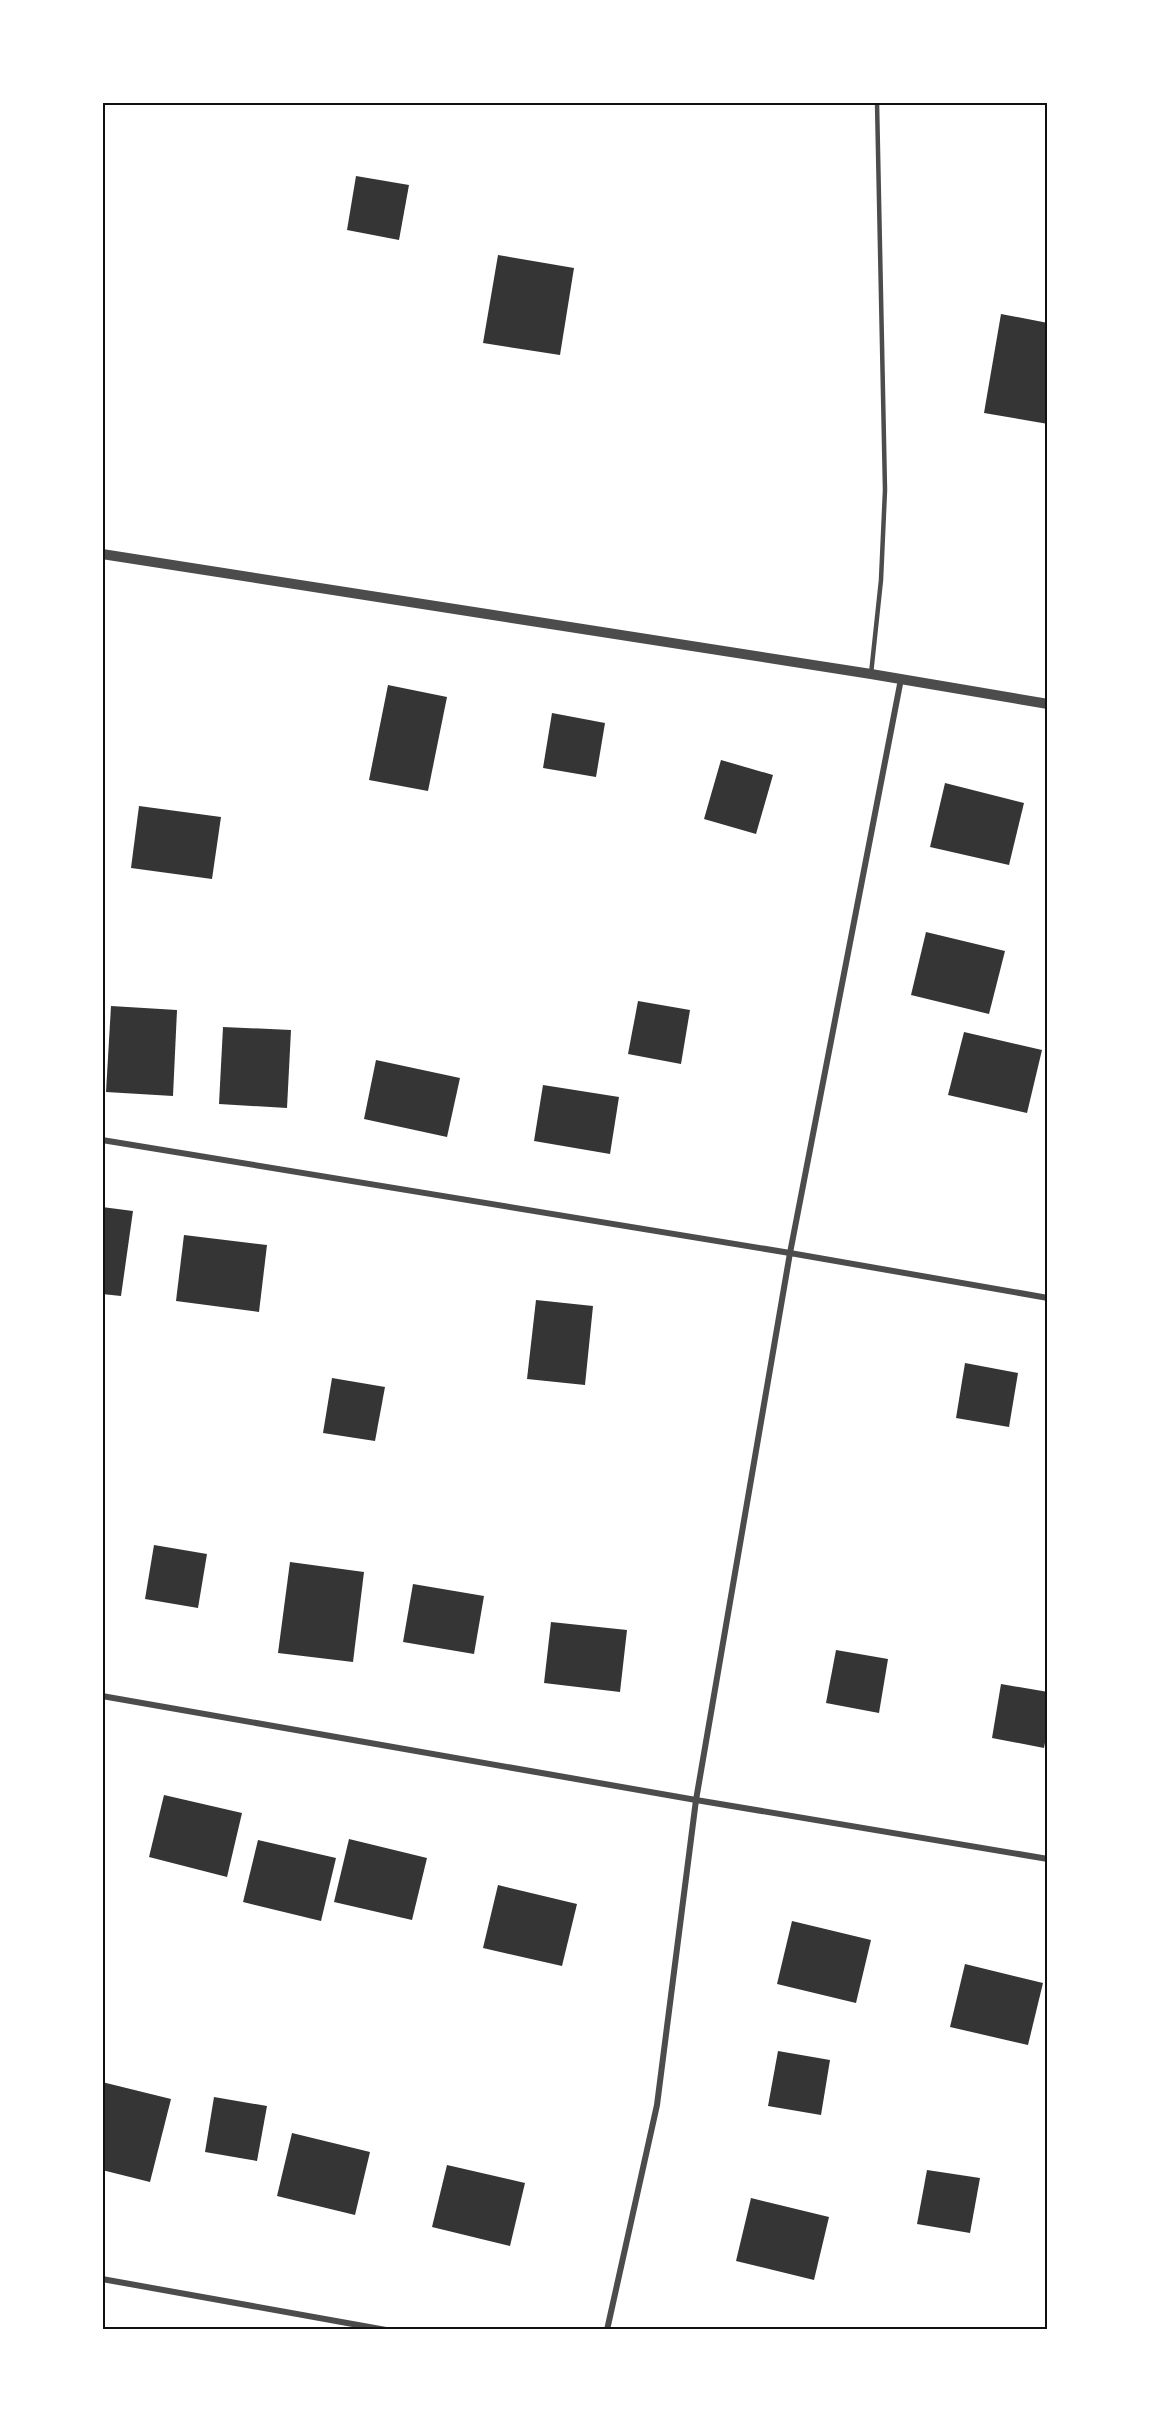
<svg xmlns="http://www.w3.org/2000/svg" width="1150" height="2432" viewBox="0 0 1150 2432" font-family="Barlow,sans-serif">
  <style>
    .building { fill: #353535 }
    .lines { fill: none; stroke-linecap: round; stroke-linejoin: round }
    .service { stroke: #4c4c4c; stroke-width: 4.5 }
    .minor { stroke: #4c4c4c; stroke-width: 6 }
    .tertiary { stroke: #4c4c4c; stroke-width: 10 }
    .neatline { fill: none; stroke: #111; stroke-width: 2 }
  </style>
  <rect width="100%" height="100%" fill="#fff"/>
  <g class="building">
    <polygon points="356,176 409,185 399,240 347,230"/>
    <polygon points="498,255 574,268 560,355 483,343"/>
    <polygon points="1001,314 1048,323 1048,424 984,413"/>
    <polygon points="388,685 447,697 428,791 369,780"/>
    <polygon points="552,713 605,723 596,777 543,768"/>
    <polygon points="721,760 773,775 756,834 704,819"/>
    <polygon points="945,783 1024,803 1009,865 930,847"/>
    <polygon points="139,806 221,817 212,879 131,868"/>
    <polygon points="926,932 1005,951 989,1014 911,995"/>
    <polygon points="638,1001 690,1010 681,1064 628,1054"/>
    <polygon points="111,1006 177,1010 173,1096 106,1092"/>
    <polygon points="223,1027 291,1030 287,1108 219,1104"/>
    <polygon points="964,1032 1042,1050 1027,1113 948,1095"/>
    <polygon points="376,1060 460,1078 447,1137 364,1119"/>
    <polygon points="543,1085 619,1097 610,1154 534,1141"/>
    <polygon points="102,1207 133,1211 121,1296 102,1294"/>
    <polygon points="184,1235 267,1245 259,1312 176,1301"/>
    <polygon points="536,1300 593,1306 585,1385 527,1379"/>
    <polygon points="965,1363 1018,1373 1009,1427 956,1418"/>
    <polygon points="332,1378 385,1387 375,1441 323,1433"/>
    <polygon points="154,1545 207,1554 198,1608 145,1599"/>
    <polygon points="290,1562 364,1572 353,1662 278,1653"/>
    <polygon points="413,1584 484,1596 474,1654 403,1642"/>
    <polygon points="551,1622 627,1630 620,1692 544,1683"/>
    <polygon points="836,1650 888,1659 879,1713 826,1703"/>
    <polygon points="1001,1684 1048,1692 1048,1726 1044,1748 992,1738"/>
    <polygon points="164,1795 242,1813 227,1877 149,1857"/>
    <polygon points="349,1839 427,1858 412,1920 334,1902"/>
    <polygon points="258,1840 336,1858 321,1921 243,1902"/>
    <polygon points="498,1885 577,1904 562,1966 483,1948"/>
    <polygon points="792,1921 871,1940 856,2003 777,1984"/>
    <polygon points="965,1964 1043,1983 1028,2045 950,2027"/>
    <polygon points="778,2051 830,2060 821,2115 768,2106"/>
    <polygon points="102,2082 171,2099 150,2182 102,2170"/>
    <polygon points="214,2097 267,2106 257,2161 205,2152"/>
    <polygon points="292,2133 370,2152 355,2215 277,2196"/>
    <polygon points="447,2165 525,2183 510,2246 432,2227"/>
    <polygon points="927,2170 980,2178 970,2233 917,2224"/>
    <polygon points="751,2198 829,2217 814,2280 736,2261"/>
  </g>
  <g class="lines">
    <polyline class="service" points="871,674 881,580 885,490 877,102"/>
    <g class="minor">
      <polyline points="102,1140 790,1253 1048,1298"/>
      <polyline points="102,1696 696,1800 1048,1859"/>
      <polyline points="102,2279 386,2330"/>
      <polyline points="607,2330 657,2105 696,1800 790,1253 901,679"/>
    </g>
    <polyline class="tertiary" points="102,554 871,674 1048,704"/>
  </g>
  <rect width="1150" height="2432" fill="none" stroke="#ffffff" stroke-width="207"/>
  <rect x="104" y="104" width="942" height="2224" class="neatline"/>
</svg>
